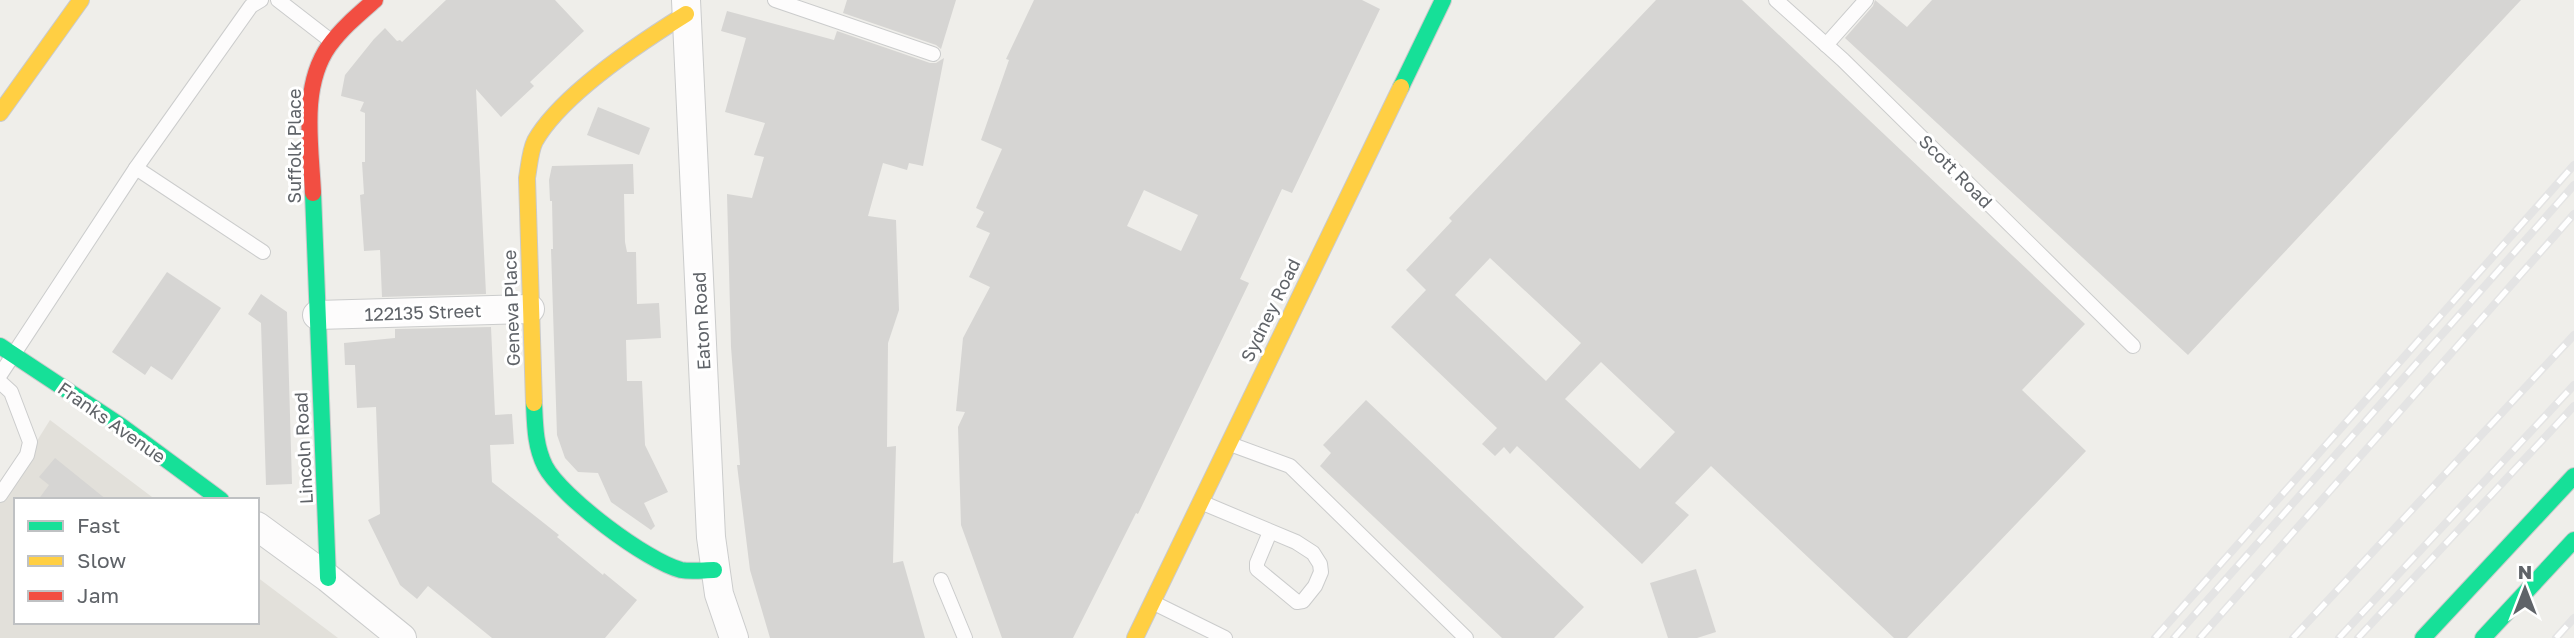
<svg xmlns="http://www.w3.org/2000/svg" width="2574" height="638" viewBox="0 0 2574 638" font-family="'Golos Text',sans-serif">
  <style>
    .education { fill: #e2e0da }
    .building { fill: #d6d5d3; fill-rule: evenodd }
    .lines { fill: none; stroke-linecap: round; stroke-linejoin: round }
    .lane-casing { stroke: #cbcccc; stroke-width: 16 }
    .street-casing { stroke: #cbcccc; stroke-width: 30 }
    .fast-casing { stroke: #cacacb; stroke-width: 18 }
    .slow-casing { stroke: #cacacb; stroke-width: 18 }
    .jam-casing { stroke: #cacacb; stroke-width: 18 }
    .lane { stroke: #fdfcfc; stroke-width: 14 }
    .street { stroke: #fdfcfc; stroke-width: 28 }
    .fast { stroke: #16e098; stroke-width: 16 }
    .slow { stroke: #ffcf43; stroke-width: 16 }
    .jam { stroke: #f24e42; stroke-width: 16 }
    .rail-casing { stroke: #e4e4e4; stroke-width: 8 }
    .rail { stroke: #fff; stroke-width: 5; stroke-dasharray: 16; stroke-linecap: butt }
    .labels { text-anchor: middle; dominant-baseline: central; stroke-width: 6; stroke-linejoin: round; paint-order: stroke }
    .street-label { font-size: 18px; fill: #5f6368; stroke: #fff }
  </style>
  <rect width="100%" height="100%" fill="#efeeea"/>
  <polygon class="education" points="50,420 156,500 16,500 16,622 257,622 257,577 338,638 0,638 0,500"/>
  <g class="building">
    <polygon points="446,0 555,0 584,31 530,82 534,86 501,117 476,89 486,294 382,297 380,250 364,251 360,195 364,194 362,162 365,162 365,113 360,111 364,102 341,96 345,75 374,39 385,28 397,41 400,40 402,42"/>
    <polygon points="847,0 956,0 941,49 936,45 843,13"/>
    <path d="M 1034,0 L 1362,0 L 1380,9 L 1292,193 L 1282,189 L 1240,279 L 1249,283 L 1138,514 L 1136,513 L 1073,638 L 1002,638 L 961,525 L 958,427 L 965,412 L 956,411 L 963,338 L 990,287 L 969,277 L 990,233 L 976,227 L 984,212 L 976,208 L 1002,149 L 981,140 L 1009,60 L 1006,59 ZM 1144,190 L 1198,215 L 1181,251 L 1127,226 Z"/>
    <path d="M 1656,0 L 1742,0 L 2085,324 L 2022,390 L 2086,451 L 1907,638 L 1894,638 L 1711,466 L 1675,503 L 1689,515 L 1642,564 L 1517,446 L 1510,454 L 1504,447 L 1495,456 L 1482,444 L 1497,428 L 1391,327 L 1426,290 L 1406,270 L 1452,221 L 1449,218 ZM 1490,258 L 1581,343 L 1546,381 L 1455,295 ZM 1601,362 L 1675,432 L 1640,469 L 1565,399 Z"/>
    <polygon points="1875,0 1907,27 1932,0 2521,0 2188,355 1845,38 1873,6"/>
    <polygon points="727,11 834,40 837,31 930,63 936,63 944,58 923,166 909,163 907,170 883,163 868,216 896,220 899,310 888,343 887,447 896,446 893,563 903,561 925,638 770,638 750,570 737,465 740,465 731,347 727,194 752,198 764,157 754,155 765,123 725,112 746,38 721,31"/>
    <polygon points="598,107 650,128 639,155 587,135"/>
    <polygon points="633,164 634,194 624,194 625,242 627,252 636,252 637,304 659,303 661,338 626,340 627,381 642,381 645,445 668,492 644,503 655,526 651,530 611,502 598,473 578,472 565,458 557,435 551,249 553,249 552,201 550,201 549,180 552,166"/>
    <polygon points="167,272 221,308 172,380 151,366 145,375 112,352"/>
    <polygon points="261,294 287,312 292,484 266,485 261,323 248,314"/>
    <polygon points="491,327 495,415 512,414 514,444 490,445 492,482 559,535 557,537 603,575 604,573 637,600 605,638 492,638 428,586 417,599 400,585 368,520 380,514 376,407 357,408 355,365 345,365 344,343 395,338 395,329"/>
    <polygon points="1366,400 1584,607 1554,638 1502,638 1320,466 1331,453 1323,445"/>
    <polygon points="55,458 107,500 38,500 49,485 39,477"/>
    <polygon points="1696,569 1716,632 1697,638 1668,638 1650,583"/>
  </g>
  <g class="lines">
    <g class="lane-casing">
      <g id="lane">
        <polyline points="278,0 331,41"/>
        <polyline points="775,0 933,54"/>
        <polyline points="1776,0 1843,60 2133,346"/>
        <polyline points="1826,45 1866,0"/>
        <polyline points="136,168 263,252"/>
        <polyline points="0,375 136,168 251,6 261,0"/>
        <polyline points="0,382 11,392 30,442 27,455 0,495"/>
        <polyline points="1230,444 1290,466 1466,638"/>
        <polyline points="1203,503 1296,542 1313,553 1320,564 1321,572 1315,586 1303,601 1297,602 1257,569 1257,563 1270,532"/>
        <polyline points="941,580 965,638"/>
        <polyline points="1154,603 1225,638"/>
      </g>
    </g>
    <g class="street-casing">
      <g id="street">
        <polyline points="686,0 711,537 719,594 734,638"/>
        <polyline points="317,315 530,309"/>
        <polyline points="257,526 328,578 402,638"/>
      </g>
    </g>
    <g class="fast-casing">
      <g id="fast">
        <polyline points="1401,87 1443,0"/>
        <polyline points="313,193 328,578"/>
        <polyline points="0,346 121,426 221,500"/>
        <path d="M 534,403 C 535,425 535,446 545,466 C 561,497 648,562 681,570 C 692,572 704,570 714,570"/>
        <polyline points="2423,638 2574,476"/>
        <polyline points="2483,638 2574,540"/>
      </g>
    </g>
    <g class="slow-casing">
      <g id="slow">
        <polyline points="0,113 81,0"/>
        <path d="M 534,403 L 527,178 C 529,167 530,151 535,141 C 561,95 641,42 686,14"/>
        <polyline points="1135,638 1401,87"/>
      </g>
    </g>
    <g class="jam-casing">
      <path id="jam" d="M 313,193 C 311,146 300,87 329,46 C 342,28 359,14 375,0"/>
    </g>
    <use href="#lane" class="lane"/>
    <use href="#street" class="street"/>
    <use href="#fast" class="fast"/>
    <use href="#slow" class="slow"/>
    <use href="#jam" class="jam"/>
    <g class="rail-casing">
      <g id="rail">
        <polyline points="2155,638 2574,165"/>
        <polyline points="2174,638 2574,185"/>
        <polyline points="2200,638 2574,214"/>
        <polyline points="2293,638 2574,335"/>
        <polyline points="2339,638 2574,385"/>
        <polyline points="2358,638 2574,406"/>
        <polyline points="2556,638 2574,618"/>
      </g>
    </g>
    <use href="#rail" class="rail"/>
  </g>
  <g class="labels">
    <g class="street-label">
      <text transform="translate(294 146) rotate(-90)">Suffolk Place</text>
      <text transform="translate(1956 171) rotate(45)">Scott Road</text>
      <text transform="translate(511 308) rotate(-92)">Geneva Place</text>
      <text transform="translate(1270 310) rotate(-64)">Sydney Road</text>
      <text transform="translate(423 312) rotate(-2)">122135 Street</text>
      <text transform="translate(701 321) rotate(-93)">Eaton Road</text>
      <text transform="translate(112 422) rotate(35)">Franks Avenue</text>
      <text transform="translate(303 448) rotate(-93)">Lincoln Road</text>
    </g>
  </g>
  <rect x="14" y="498" width="245" height="126" fill="#ffffff" stroke="#bfc1c3" stroke-width="2"/>
  <rect x="28" y="521" width="35" height="10" fill="#16e098" stroke="#bfc1c3" stroke-width="2"/>
  <text x="77" y="533" font-size="21" fill="#5f6368">Fast</text>
  <rect x="28" y="556" width="35" height="10" fill="#ffcf43" stroke="#bfc1c3" stroke-width="2"/>
  <text x="77" y="568" font-size="21" fill="#5f6368">Slow</text>
  <rect x="28" y="591" width="35" height="10" fill="#f24e42" stroke="#bfc1c3" stroke-width="2"/>
  <text x="77" y="603" font-size="21" fill="#5f6368">Jam</text>
  <g transform="translate(2525 589)" stroke="#ffffff" stroke-width="5" paint-order="stroke">
  <path d="M0-5L12 26L0 18L-12 26Z" fill="#5f6368"/>
  <text y="-10" font-size="19" font-weight="bold" text-anchor="middle" fill="#5f6368">N</text>
  </g>
</svg>
